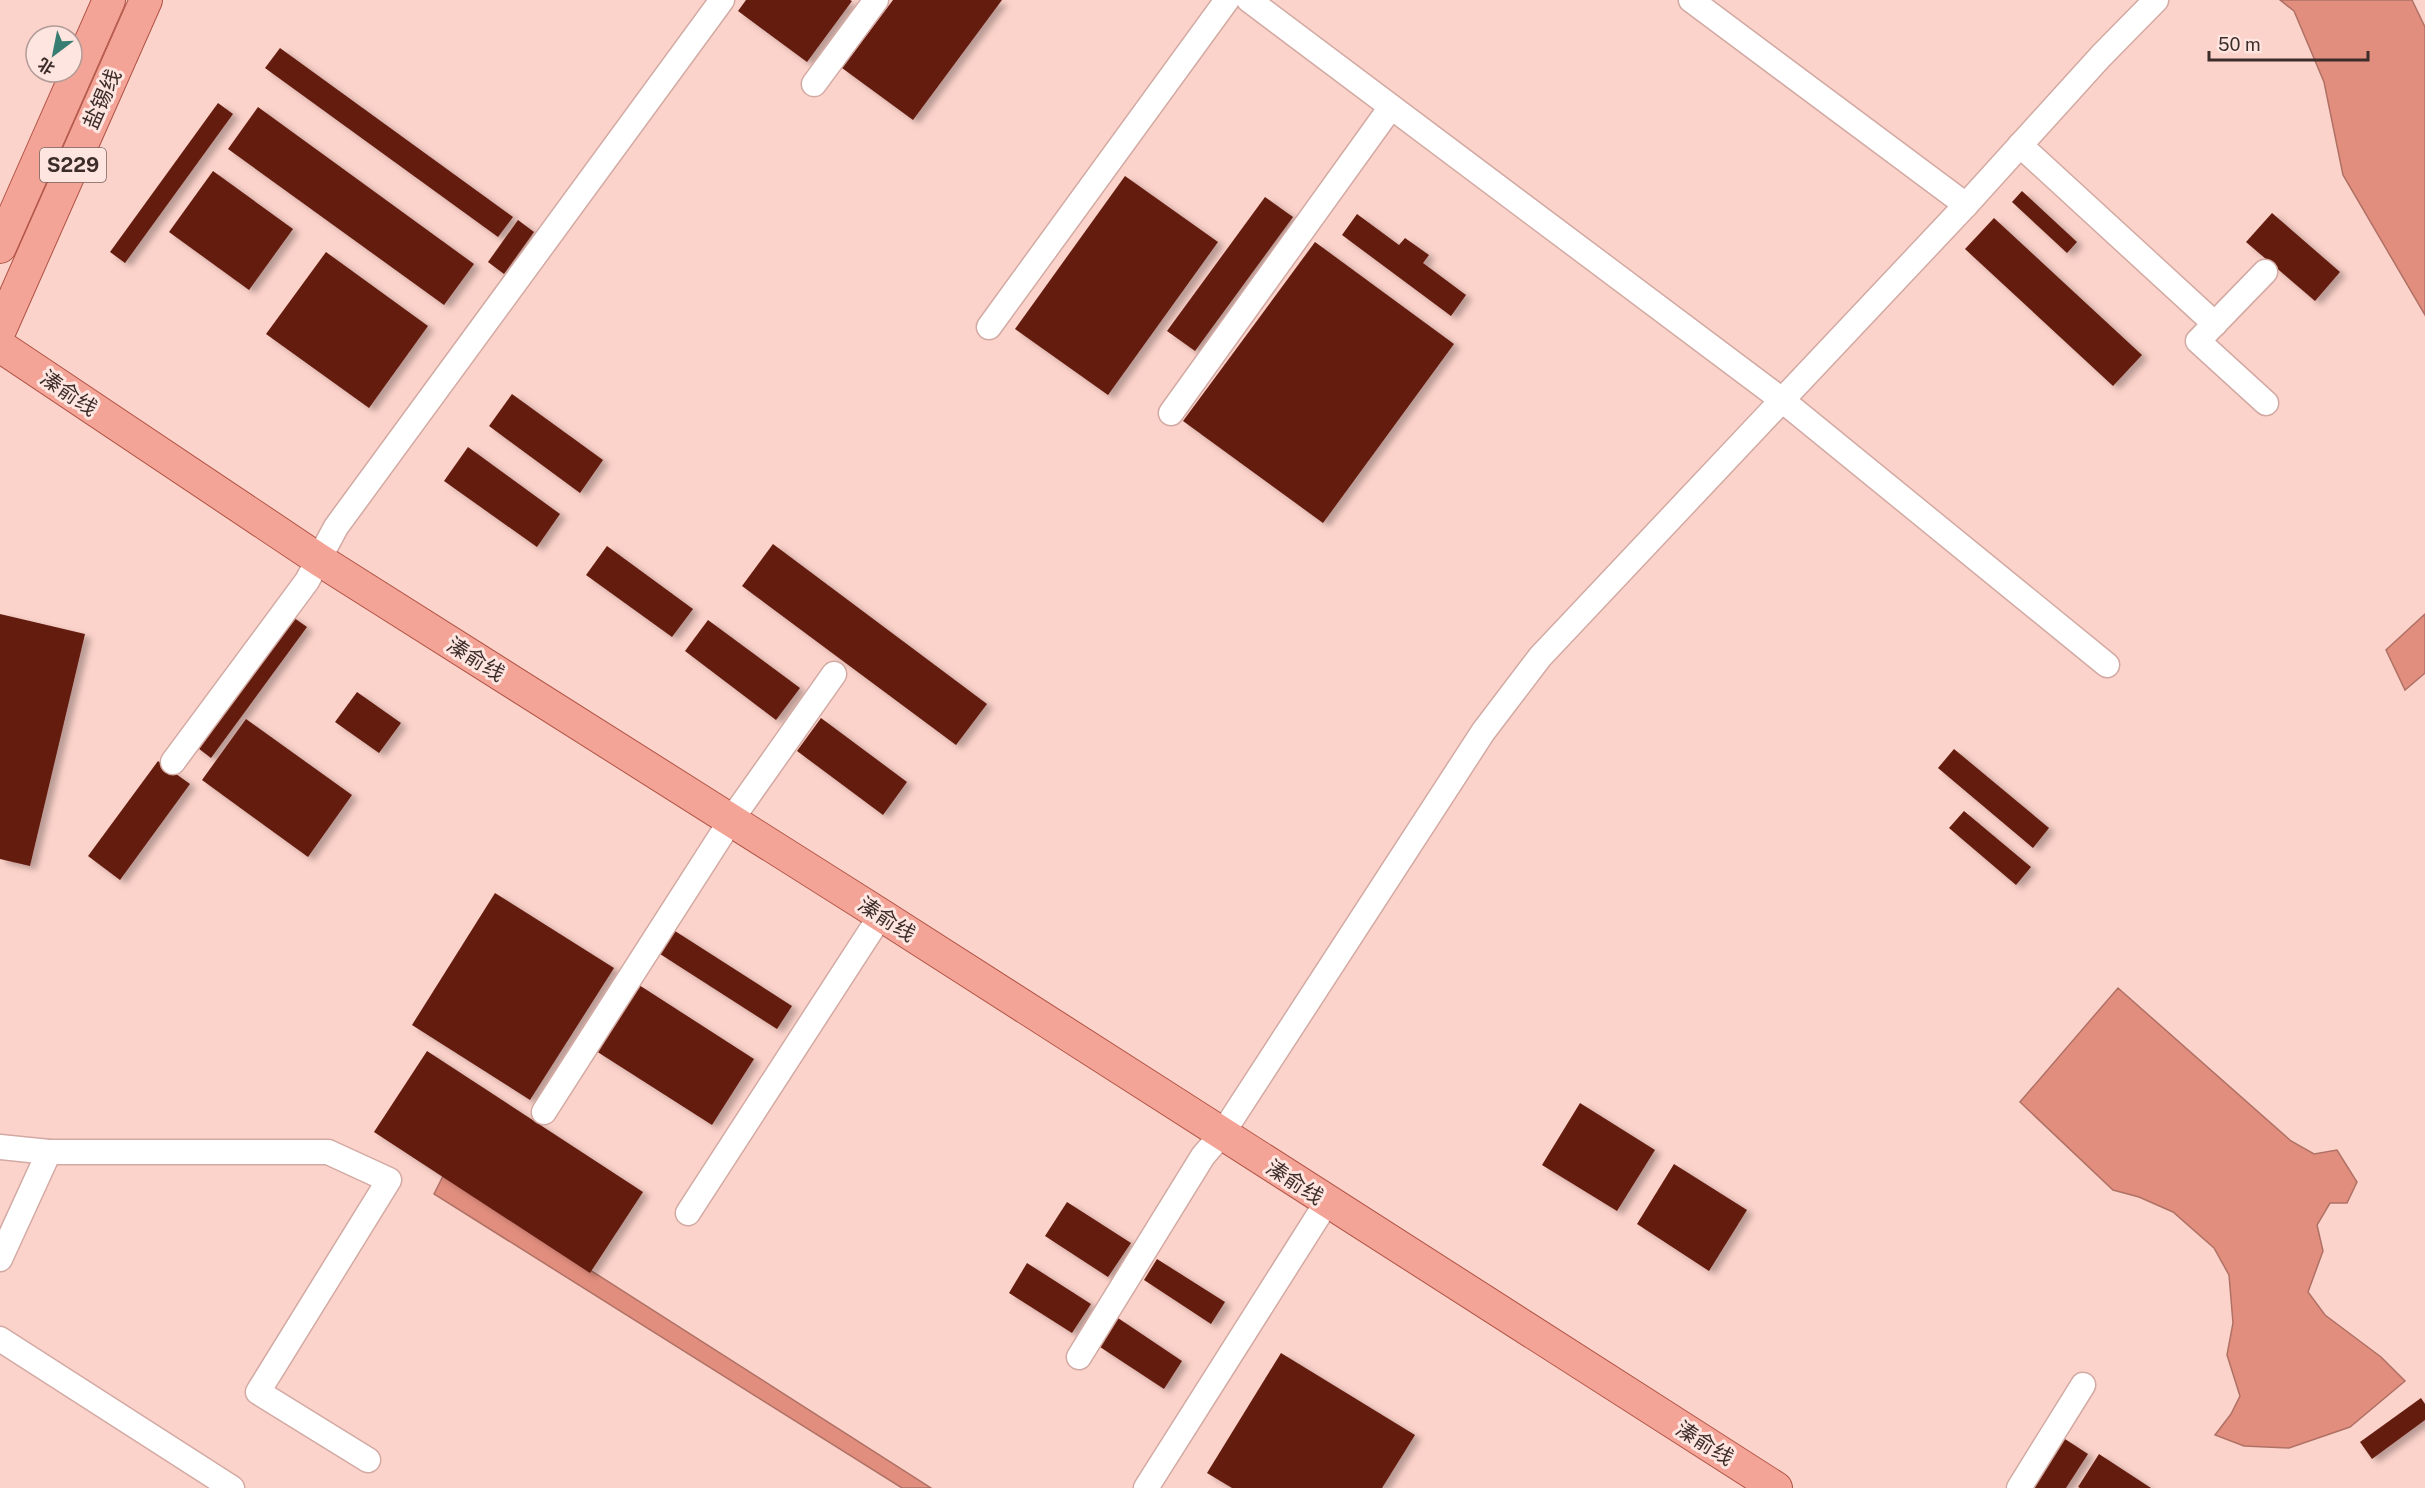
<svg xmlns="http://www.w3.org/2000/svg" width="2425" height="1488" viewBox="0 0 2425 1488" font-family="'Public Sans','Noto Sans SC',sans-serif">
  <style>
    .water { fill: #e18e7e; stroke: #b07165; stroke-width: 1.5 }
    .building { fill: #631c11; filter: url(#shadow) }
    .lines { fill: none; stroke-linecap: round; stroke-linejoin: round }
    .minor-casing { stroke: #d2aaa3; stroke-width: 27 }
    .major-casing { stroke: #af5344; stroke-width: 34 }
    .minor { stroke: #fff; stroke-width: 24 }
    .major { stroke: #f4a497; stroke-width: 32 }
    .labels { text-anchor: middle; dominant-baseline: central; stroke-width: 6; stroke-linejoin: round; paint-order: stroke }
    .shield { fill: #fee5e0; stroke: #776461; stroke-width: 1.5 }
    .shield-label { font-size: 20px; font-weight: bold; fill: #3d2d2a }
    .street-label { font-size: 21px; fill: #3d2d2a; stroke: #fee5e0 }
  </style>
  <defs>
    <filter id="shadow"><feDropShadow dx="6" dy="4" stdDeviation="3" flood-color="#0004"/></filter>
  </defs>
  <rect width="100%" height="100%" fill="#fcd3cb"/>
  <g class="water">
    <polygon points="2280,0 2412,0 2425,27 2425,315 2343,175 2324,82 2294,11"/>
    <polygon points="2425,614 2425,673 2405,690 2386,650"/>
    <polygon points="2118,988 2291,1141 2314,1154 2337,1150 2357,1182 2347,1203 2330,1203 2317,1225 2323,1251 2308,1292 2325,1315 2381,1357 2405,1381 2350,1427 2289,1448 2244,1446 2215,1435 2231,1414 2240,1396 2227,1355 2233,1323 2229,1275 2214,1248 2173,1212 2139,1197 2113,1190 2020,1102"/>
    <polygon points="443,1176 931,1488 902,1488 434,1194"/>
  </g>
  <g class="building">
    <polygon points="746,0 850,0 852,1 807,62 738,11"/>
    <polygon points="893,0 1002,0 913,120 842,68"/>
    <polygon points="280,48 513,217 498,237 265,68"/>
    <polygon points="218,103 233,114 125,263 110,252"/>
    <polygon points="258,107 474,264 444,305 228,149"/>
    <polygon points="213,171 293,229 249,290 169,232"/>
    <polygon points="1125,176 1218,242 1108,395 1015,329"/>
    <polygon points="2022,191 2077,242 2067,253 2012,202"/>
    <polygon points="1265,197 1293,217 1195,351 1167,331"/>
    <polygon points="2272,213 2340,272 2315,301 2246,242"/>
    <polygon points="1357,214 1399,245 1405,238 1429,255 1423,263 1466,295 1451,316 1342,235"/>
    <polygon points="1994,218 2142,355 2113,386 1965,249"/>
    <polygon points="518,220 534,232 504,274 488,262"/>
    <polygon points="1315,242 1454,344 1323,523 1183,421"/>
    <polygon points="326,252 428,326 369,408 266,334"/>
    <polygon points="512,394 603,460 580,493 489,426"/>
    <polygon points="468,447 560,514 537,547 444,481"/>
    <polygon points="773,544 987,704 956,745 742,586"/>
    <polygon points="607,546 693,609 672,637 586,575"/>
    <polygon points="0,614 85,634 30,866 0,859"/>
    <polygon points="290,615 307,627 211,758 194,745"/>
    <polygon points="708,620 800,688 776,720 685,651"/>
    <polygon points="357,692 401,723 379,753 335,722"/>
    <polygon points="821,718 907,782 883,815 797,751"/>
    <polygon points="246,719 352,795 308,857 202,780"/>
    <polygon points="1954,749 2049,828 2033,848 1938,768"/>
    <polygon points="158,761 190,784 120,880 88,856"/>
    <polygon points="1964,811 2031,867 2016,885 1949,828"/>
    <polygon points="495,893 614,968 530,1100 412,1025"/>
    <polygon points="675,931 792,1006 777,1029 660,954"/>
    <polygon points="639,985 754,1059 712,1125 596,1051"/>
    <polygon points="427,1051 643,1192 590,1273 374,1132"/>
    <polygon points="1580,1103 1655,1150 1617,1211 1542,1165"/>
    <polygon points="1674,1164 1747,1210 1709,1271 1637,1224"/>
    <polygon points="1067,1202 1131,1243 1108,1277 1045,1236"/>
    <polygon points="1157,1259 1225,1302 1211,1324 1144,1280"/>
    <polygon points="1027,1263 1091,1304 1072,1333 1009,1293"/>
    <polygon points="1118,1318 1182,1361 1164,1389 1100,1347"/>
    <polygon points="1281,1353 1415,1435 1382,1488 1232,1488 1207,1473"/>
    <polygon points="2421,1398 2425,1404 2425,1420 2372,1459 2360,1442"/>
    <polygon points="2065,1439 2088,1454 2066,1488 2034,1488"/>
    <polygon points="2099,1454 2151,1488 2080,1488 2078,1487"/>
  </g>
  <g class="lines">
    <g class="minor-casing">
      <g id="minor">
        <polyline points="1249,0 1782,400 2107,665"/>
        <polyline points="1691,0 1966,205"/>
        <polyline points="814,84 876,0"/>
        <polyline points="2020,145 2215,324"/>
        <polyline points="2265,272 2198,341 2266,403"/>
        <polyline points="989,327 1227,0"/>
        <polyline points="1171,413 1391,107"/>
        <polyline points="173,762 307,581 336,527 722,0"/>
        <polyline points="544,1112 731,820 834,674"/>
        <polyline points="0,1147 49,1152 328,1152 389,1180 258,1392 368,1460"/>
        <polyline points="688,1213 881,915"/>
        <polyline points="0,1259 49,1152"/>
        <polyline points="0,1339 232,1488"/>
        <polyline points="1079,1357 1203,1156 1222,1134 1483,732 1540,657 1966,205 2101,56 2156,0"/>
        <polyline points="1146,1488 1327,1202"/>
        <polyline points="2019,1488 2083,1385"/>
      </g>
    </g>
    <g class="major-casing">
      <g id="major">
        <polyline points="0,247 109,0"/>
        <polyline points="0,330 146,0"/>
        <polyline points="0,346 318,559 881,915 1776,1488"/>
      </g>
    </g>
    <use href="#minor" class="minor"/>
    <use href="#major" class="major"/>
  </g>
  <g class="labels">
    <rect class="shield" x="40" y="148" width="66" height="34" rx="4.5"/>
    <g class="shield-label">
      <text x="73" y="165">S229</text>
    </g>
    <g class="street-label">
      <text transform="translate(102 99) rotate(-66)">盐锡线</text>
      <text transform="translate(69 393) rotate(34)">溱俞线</text>
      <text transform="translate(476 659) rotate(32)">溱俞线</text>
      <text transform="translate(887 919) rotate(33)">溱俞线</text>
      <text transform="translate(1295 1182) rotate(33)">溱俞线</text>
      <text transform="translate(1705 1443) rotate(32)">溱俞线</text>
    </g>
  </g>
  <g transform="translate(54 54) rotate(212)"><circle r="28" fill="#fee5e0" stroke="#b19b97" stroke-width="1.5"/>
  <path d="M0-4.5L10 22L0 15L-10 22Z" fill="#387d71"/>
  <text y="-9" font-size="16" font-weight="bold" text-anchor="middle" fill="#3d2d2a">北</text>
  </g>
  <path d="M2209 51v9h159v-9" fill="none" stroke="#3d2d2a" stroke-width="3"/>
  <text x="2218" y="51" font-size="18" fill="#3d2d2a" stroke="#fee5e0" stroke-width="4.5" paint-order="stroke">50 m</text>
</svg>
